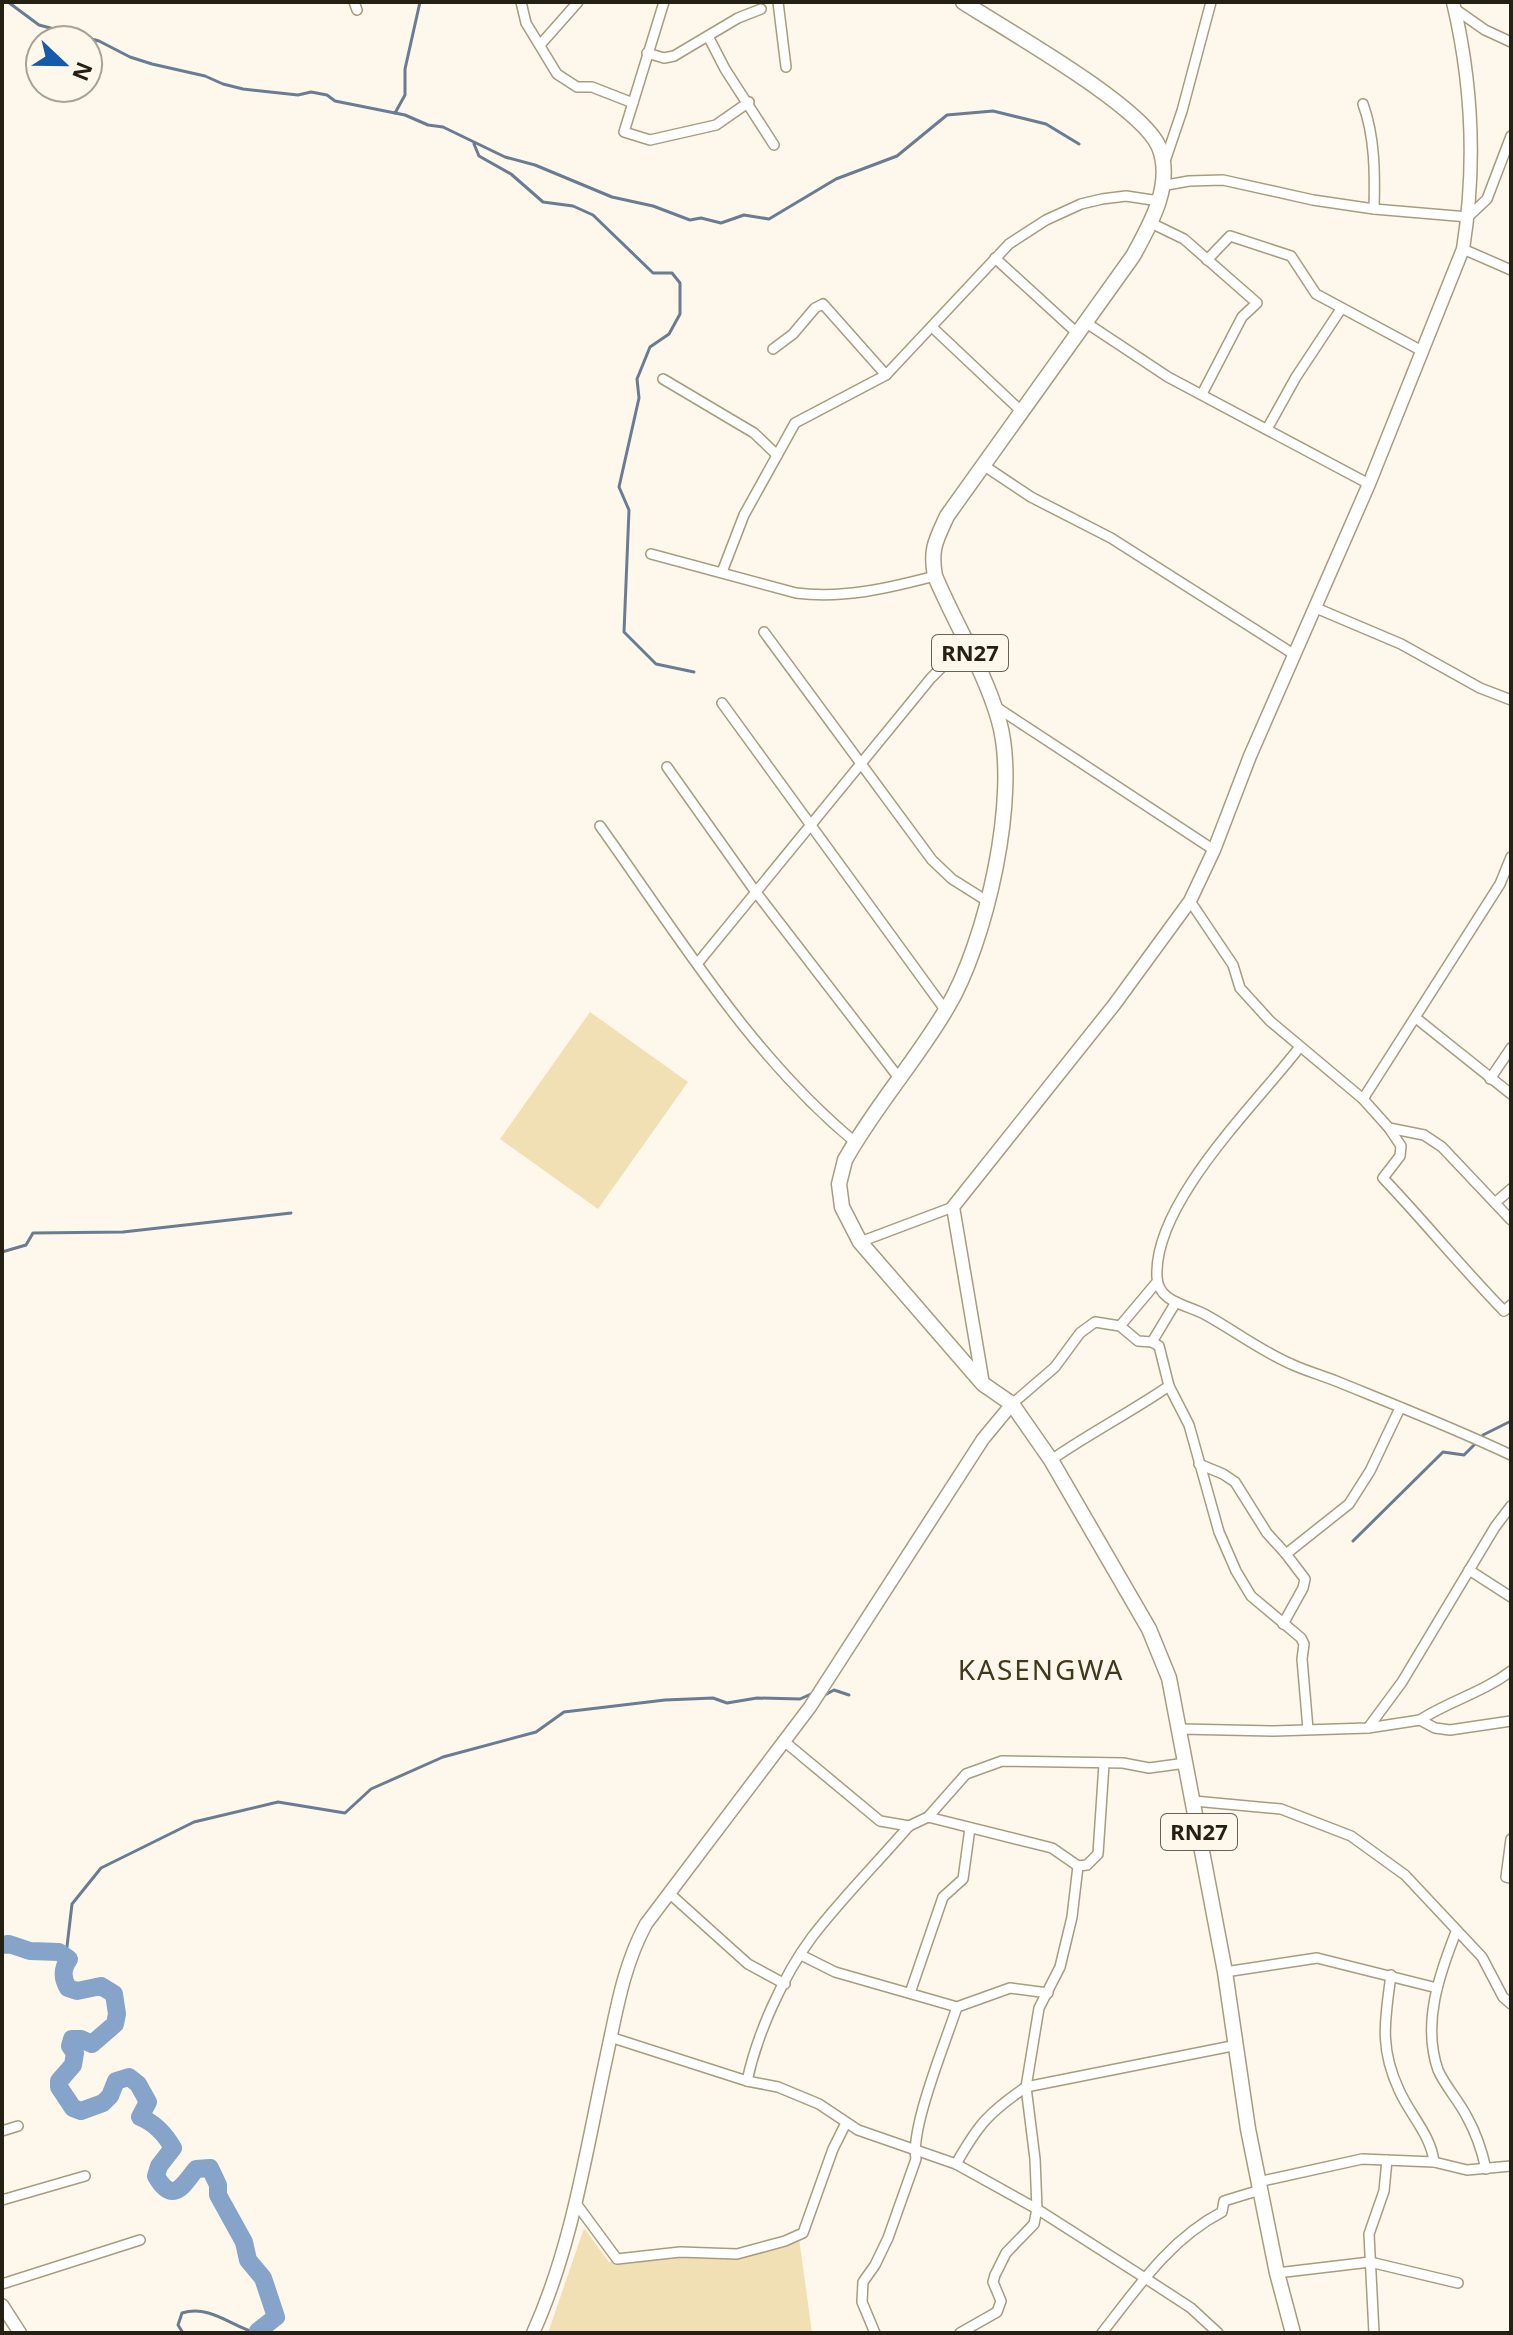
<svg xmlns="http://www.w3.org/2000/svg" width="1513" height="2335" font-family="'Noto Sans',sans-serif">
<rect width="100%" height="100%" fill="#fdf8eb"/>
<g fill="#f0e0b4">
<path d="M590 1012 688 1082 598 1209 500 1139Z"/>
<path d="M584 2228 609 2262 740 2254 799 2238 812 2333H548Z"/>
</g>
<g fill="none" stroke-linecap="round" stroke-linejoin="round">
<g stroke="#697c93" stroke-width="3">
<path d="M8 2 39 25 99 41 130 57 152 64 205 76 223 84 243 89 298 95 311 92 327 95 335 101 405 115 428 125 443 127 505 157 535 165 612 197 653 206 690 220 701 218 721 223 744 215 769 219 836 179 897 156 947 115 993 111 1046 124 1079 144"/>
<path d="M395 113 405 95V69L420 2"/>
<path d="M474 144 479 156 511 174 543 202 573 206 593 215 653 273H672L680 283V314L669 334 650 347 637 379 639 398 619 487 629 510 624 632 656 664 694 672"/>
<path d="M2 1252 26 1245 33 1233 123 1232 291 1213"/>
<path d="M1483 1435 1511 1421"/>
<path d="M1353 1541 1443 1452 1464 1455 1474 1445"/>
<path d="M823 1696 834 1690 849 1695"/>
<path d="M66 1955 72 1904 101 1868 194 1822 278 1802 345 1813 371 1789 443 1757 536 1732 564 1712 665 1700 713 1698 727 1703 757 1698 800 1699 811 1694"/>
<path d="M183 2333 178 2325 182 2313C212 2304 234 2329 258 2333"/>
</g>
<path stroke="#86a3ca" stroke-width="18" d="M2 1945 9 1944 30 1951 59 1952 69 1959C62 1969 62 1978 68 1988L77 1991 101 1986 114 1994 117 2014 115 2024 92 2044 81 2039H72L70 2046 75 2053 73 2065 59 2081V2087L73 2108 81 2111 103 2103 110 2096 116 2081 129 2077 138 2084 148 2102 140 2117C155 2123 165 2134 173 2148L159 2166 156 2176C173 2206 184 2184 196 2169L210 2168 218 2185V2195L244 2242 248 2260 263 2278 276 2317 258 2331"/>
<g stroke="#a79c7e" stroke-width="12">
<g id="street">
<path d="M354 2 357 10"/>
<path d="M521 2 526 23 557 74 577 87H592L633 103"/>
<path d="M664 2 624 132 650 140 716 125 749 102"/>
<path d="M778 2 786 67"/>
<path d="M1455 9 1485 30 1511 42"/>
<path d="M708 36 725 69 774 145"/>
<path d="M540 45 578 2"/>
<path d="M647 53 664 58 674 56 738 18 761 9"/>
<path d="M1363 104C1375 137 1375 174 1374 209"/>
<path d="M1164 164 1182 111 1211 2"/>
<path d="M1161 186 1189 181 1223 180 1313 200 1374 209 1468 217 1487 199 1511 136"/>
<path d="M1151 223 1184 239 1257 303 1242 317 1202 394"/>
<path d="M1463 249 1511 270"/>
<path d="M995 258 1077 333"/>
<path d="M1207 260 1230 236 1291 256 1316 294 1422 351"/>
<path d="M1085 322 1168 377 1369 484"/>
<path d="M932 327 1021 411"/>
<path d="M773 349 793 334 815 308 823 304 886 375"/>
<path d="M663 379 754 433 777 455"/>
<path d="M1267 429 1296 377 1341 309"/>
<path d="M983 465 1031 497 1111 538 1295 655"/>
<path d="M651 554 796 593C844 599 889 588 935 576"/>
<path d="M722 572 744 515 795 423 886 375 1009 244 1046 220 1081 204 1102 199 1126 196 1159 201"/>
<path d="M1316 608 1401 644 1480 688 1511 700"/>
<path d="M764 632 932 860 952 879 987 901"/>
<path d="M722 703 946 1011"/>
<path d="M993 705 1214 850"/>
<path d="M667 767 755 891 899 1078"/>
<path d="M600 826C678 935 750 1055 855 1142"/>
<path d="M1190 901 1233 965 1240 988 1270 1021 1363 1099 1389 1128 1424 1135 1442 1147 1511 1220"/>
<path d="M697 964 931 678 966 643"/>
<path d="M1416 1018 1511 1094"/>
<path d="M1299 1048C1256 1104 1153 1203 1157 1277 1158 1303 1189 1305 1206 1315 1235 1331 1261 1351 1291 1364 1306 1371 1321 1375 1336 1381 1395 1405 1454 1428 1511 1455"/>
<path d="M1490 1079 1511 1048"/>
<path d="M1363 1099 1500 884 1511 857"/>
<path d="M1389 1128 1401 1146 1400 1156 1383 1178C1424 1221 1462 1268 1504 1311L1511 1305"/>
<path d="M1496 1202 1511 1189"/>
<path d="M860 1242 953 1207"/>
<path d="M1120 1326 1157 1282"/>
<path d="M1152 1342 1176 1302"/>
<path d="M1012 1404 1055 1367 1080 1333 1095 1322 1120 1326 1138 1341 1152 1342 1159 1346 1169 1386 1189 1425 1219 1532 1236 1571 1251 1596 1301 1638 1304 1644 1302 1659 1308 1729"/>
<path d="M1051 1460C1090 1433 1131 1412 1169 1386"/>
<path d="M1199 1464 1223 1474 1235 1482 1267 1533 1286 1554"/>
<path d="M1469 1570 1511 1597"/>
<path d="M1283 1624 1303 1588 1305 1579 1286 1554 1349 1504 1370 1471 1400 1408"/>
<path d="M1420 1720C1449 1701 1482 1693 1511 1671"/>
<path d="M1368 1728 1402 1682 1495 1527 1511 1506"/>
<path d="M1181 1729 1274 1731 1368 1728 1420 1720 1435 1728 1450 1730 1511 1721"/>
<path d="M785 1742 880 1821 909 1826"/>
<path d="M1194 1801 1281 1809 1351 1836 1405 1875 1482 1957 1503 1997 1511 2004"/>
<path d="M928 1817 1052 1848 1078 1866"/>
<path d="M1511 1839 1506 1877 1511 1878"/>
<path d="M1078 1866 1087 1865 1098 1854 1104 1764"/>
<path d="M669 1893 748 1964 785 1984"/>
<path d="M1456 1932C1439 1975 1422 2024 1438 2070 1445 2086 1459 2101 1467 2117 1476 2133 1482 2151 1486 2169"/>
<path d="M801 1955 835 1972 957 2007 1010 1988 1048 1993"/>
<path d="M1225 1972 1317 1958 1437 1988"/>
<path d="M1391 1975C1385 2020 1379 2047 1399 2090 1410 2115 1431 2135 1434 2162"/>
<path d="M910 1993 943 1897 963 1879 970 1828"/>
<path d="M610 2037 747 2081 778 2087 819 2104 858 2130 956 2164 1037 2209 1145 2278 1191 2308 1218 2333"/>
<path d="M747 2081C757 2034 783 1976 812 1937 842 1898 877 1863 909 1826L928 1817 966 1774 1002 1761 1123 1763 1149 1768 1186 1763"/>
<path d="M2 2131 18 2126"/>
<path d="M956 2164C978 2125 988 2113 1026 2087L1237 2045"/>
<path d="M1258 2182 1362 2159 1434 2162 1467 2170 1511 2166"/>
<path d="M2 2200 85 2176"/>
<path d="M575 2202 617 2259 680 2252 737 2254 785 2241 803 2233 833 2149 846 2123"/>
<path d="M1277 2273 1370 2262 1458 2283"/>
<path d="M2 2284 140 2240"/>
<path d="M875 2333 862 2302 863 2282 875 2265 888 2238 916 2159C910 2128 946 2041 957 2007"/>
<path d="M960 2333 997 2312 1001 2301 993 2282 995 2275 1006 2253 1034 2224 1037 2209 1035 2159 1026 2087 1039 2008 1060 1967 1072 1917 1078 1866"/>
<path d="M1102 2333C1138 2287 1170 2239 1222 2212L1224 2201 1260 2190"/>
<path d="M1374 2333 1369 2234 1384 2191 1387 2160"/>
</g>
</g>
<g stroke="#a79c7e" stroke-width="15">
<g id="secondary">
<path d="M983 1384 953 1207 1114 1005 1190 901 1214 850 1250 756 1369 484 1463 249C1476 167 1472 82 1453 2"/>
<path d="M2 2305 20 2333"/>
<path d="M533 2333C572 2247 586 2151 606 2059 616 2013 623 1966 646 1924L810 1707 983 1439 1012 1404"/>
</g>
</g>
<g stroke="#a79c7e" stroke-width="17">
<path id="primary" d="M963 2C1005 29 1142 106 1159 147 1174 184 1150 225 1133 256L947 516C936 540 930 549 935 576 955 624 985 671 999 721 1020 795 986 943 947 1008 916 1061 875 1106 845 1160L839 1184 842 1207 860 1242 983 1384 1012 1404 1051 1460 1149 1629 1169 1678 1225 1972 1248 2129 1277 2273 1293 2333"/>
</g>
<use href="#street" stroke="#fff" stroke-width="9"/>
<use href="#secondary" stroke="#fff" stroke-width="12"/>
<use href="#primary" stroke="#fff" stroke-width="14"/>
</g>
<g text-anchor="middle" stroke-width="7" stroke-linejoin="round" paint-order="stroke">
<g fill="#fdf8eb" stroke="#666154" stroke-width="2">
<rect x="932" y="635" width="76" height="36" rx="6"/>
<rect x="1161" y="1814" width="76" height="36" rx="6"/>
</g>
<g font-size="22" font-weight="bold" fill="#252014">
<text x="970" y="661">RN27</text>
<text x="1199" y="1840">RN27</text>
</g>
<g font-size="28" letter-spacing="2" fill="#42381d" stroke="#fdf8eb">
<text x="1041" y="1680">KASENGWA</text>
</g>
</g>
<rect width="1513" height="2335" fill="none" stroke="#252014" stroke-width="8"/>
<g transform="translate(64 64) rotate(112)"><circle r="38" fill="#fdf8eb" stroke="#a7a295" stroke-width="2"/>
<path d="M0-6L14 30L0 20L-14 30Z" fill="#165aaa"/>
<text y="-12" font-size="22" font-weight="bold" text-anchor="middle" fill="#252014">N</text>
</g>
</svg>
